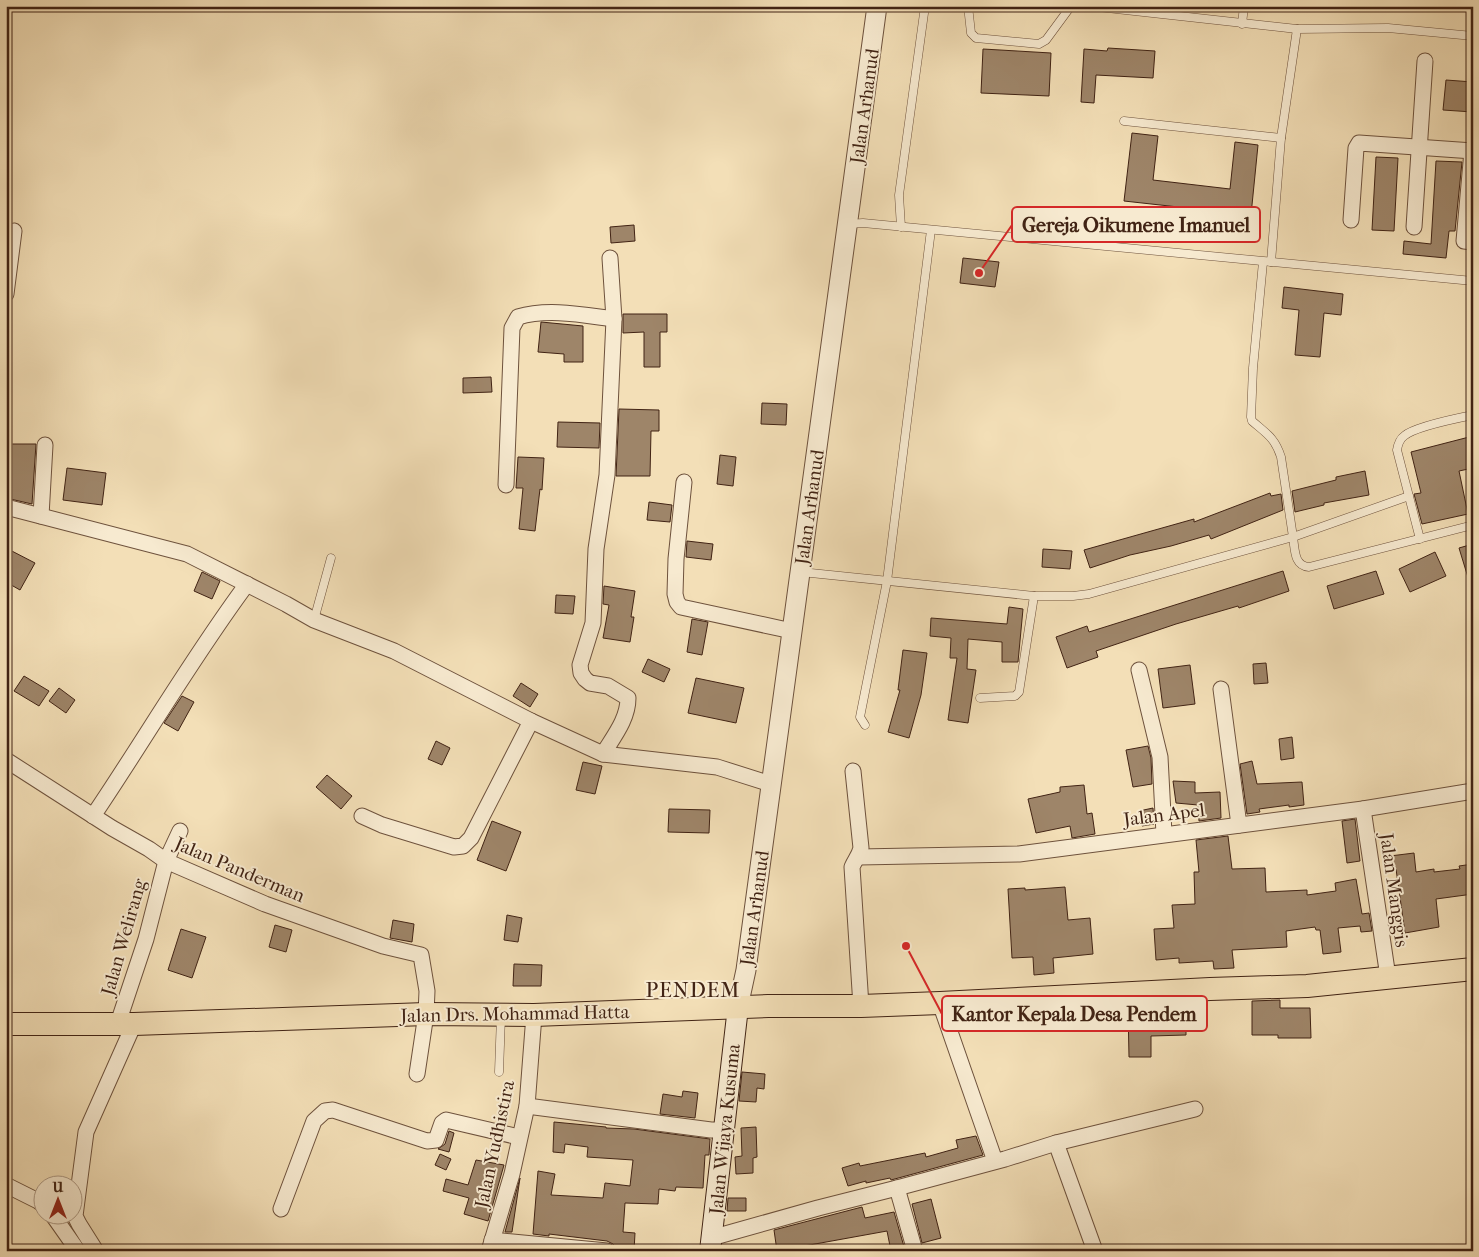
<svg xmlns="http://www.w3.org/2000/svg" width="1479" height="1257" font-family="'IM FELL French Canon',serif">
<rect width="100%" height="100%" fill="#f3dfb7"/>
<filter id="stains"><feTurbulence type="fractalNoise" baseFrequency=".004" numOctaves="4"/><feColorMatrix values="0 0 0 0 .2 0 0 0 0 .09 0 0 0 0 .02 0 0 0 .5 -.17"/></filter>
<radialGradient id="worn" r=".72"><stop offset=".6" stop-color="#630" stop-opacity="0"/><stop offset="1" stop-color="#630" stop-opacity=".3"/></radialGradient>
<g fill="#9e8569" stroke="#412314">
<path d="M1108 48 1155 51 1153 78 1096 75 1094 103 1081 102 1084 49 1107 51Z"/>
<path d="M983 49 1051 53 1049 96 981 93Z"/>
<path d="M1446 80 1473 82V112L1443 110Z"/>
<path d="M1132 133 1158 136 1153 180 1230 189 1235 142 1258 145 1251 215 1124 201Z"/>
<path d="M1376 157 1398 158 1394 231 1372 230Z"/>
<path d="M1436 161 1462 162 1455 231H1449L1446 258 1403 254 1404 241 1431 244Z"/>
<path d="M634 225 635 241 611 243 610 227Z"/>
<path d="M963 258 999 262 995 287 960 283Z"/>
<path d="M1284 287 1343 294 1341 315 1324 313 1320 357 1295 355 1299 310 1282 308Z"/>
<path d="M623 314H667V332H660V367H644V332L623 333Z"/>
<path d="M541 322 583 326V362H564V354L538 352Z"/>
<path d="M491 377 492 392 463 393V378Z"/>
<path d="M762 403 787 404 786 425 761 424Z"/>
<path d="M619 409 659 410V431H651L650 476H616Z"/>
<path d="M558 422 600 423 599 448 557 447Z"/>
<path d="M1473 436V468L1459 471 1468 514 1422 524 1414 494 1421 493 1411 452Z"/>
<path d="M8 444H36L32 504 6 498 7 478 9 479Z"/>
<path d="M720 455 736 457 733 486 717 484Z"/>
<path d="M518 457 544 458 542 490 540 489 535 531 519 529 523 488H516Z"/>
<path d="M67 468 106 473 102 505 63 500Z"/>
<path d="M1365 471 1369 495 1324 503V505L1295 512 1292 491 1336 480V477Z"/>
<path d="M1270 493 1271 496 1281 494 1283 510 1211 539 1209 535 1171 546 1130 555 1090 568 1084 550 1194 519V522Z"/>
<path d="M649 502 672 505 670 522 647 520Z"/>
<path d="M687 541 713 544 711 560 686 557Z"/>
<path d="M1473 544V583L1470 584 1459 548Z"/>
<path d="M6 548 35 563 20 590 6 582Z"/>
<path d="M1043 549 1072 551 1070 569 1042 567Z"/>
<path d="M1435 552 1446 576 1410 592 1399 569Z"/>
<path d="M1283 571 1289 591 1239 608 1238 606 1176 624 1096 651 1098 657 1067 668 1056 637 1087 626 1089 632Z"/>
<path d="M1376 571 1384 594 1334 609 1327 586Z"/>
<path d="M202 572 220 581 212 599 194 591Z"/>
<path d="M604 586 635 591 631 617H634L630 642 603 638 609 605 603 604Z"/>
<path d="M556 595 575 596 573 614 555 613Z"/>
<path d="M1009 607 1023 609 1018 662H1002V642L968 639 967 669 976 670 968 723 948 720 957 658H950L951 638 930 636 931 618 1007 624Z"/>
<path d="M692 619 708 622 702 655 687 652Z"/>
<path d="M903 650 927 653 921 695 909 738 888 732 900 690H898Z"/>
<path d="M648 659 670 669 664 682 642 672Z"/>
<path d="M1266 663 1268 683 1254 684 1253 664Z"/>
<path d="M1190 665 1195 704 1163 708 1158 669Z"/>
<path d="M24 676 49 691 39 706 14 691Z"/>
<path d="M696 678 744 688 736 723 688 713Z"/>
<path d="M521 683 538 694 530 707 513 696Z"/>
<path d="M59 688 75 700 66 713 49 701Z"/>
<path d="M182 696 194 702 178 731 164 723Z"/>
<path d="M1292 737 1294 758 1281 760 1279 739Z"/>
<path d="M436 741 450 748 442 765 428 759Z"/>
<path d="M1148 746 1151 758 1152 784 1133 787 1126 750Z"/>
<path d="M1252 761 1257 784 1302 782 1304 805 1289 807V805L1259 809 1260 812 1247 814 1240 764Z"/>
<path d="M583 762 602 766 595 794 576 790Z"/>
<path d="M327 775 352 796 341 809 316 787Z"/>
<path d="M1173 781 1195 782V793L1220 792 1221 818 1199 821 1198 805 1176 803Z"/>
<path d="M1084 785 1087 814 1092 813 1095 834 1072 838 1070 826 1036 833 1028 799 1060 792V787Z"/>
<path d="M1153 808 1154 824 1142 826 1139 811Z"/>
<path d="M669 809 710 810 709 833 668 832Z"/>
<path d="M1355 819 1360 861 1347 863 1342 821Z"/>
<path d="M492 821 521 832 506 871 477 860Z"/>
<path d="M1228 836 1232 869 1265 868 1266 892 1307 890V895L1336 891 1335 883 1356 879 1362 914 1369 913 1372 931 1361 932 1360 926 1338 928 1341 952 1323 954 1320 930H1316L1315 927 1286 931 1287 947 1232 950 1234 968 1214 969 1213 961 1179 963V958L1156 960 1154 929 1174 928 1172 905 1195 904 1194 872H1199L1196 840Z"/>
<path d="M1414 853 1416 872 1434 869V872L1460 869 1459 866 1473 864V894L1436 899 1439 927 1405 933 1396 869H1392L1390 856Z"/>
<path d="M1065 887 1068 920 1090 918 1093 954 1053 958 1054 973 1034 975 1033 957 1012 958 1008 889 1025 888V890Z"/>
<path d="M507 915 522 918 518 942 504 940Z"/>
<path d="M393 920 414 924 412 942 390 938Z"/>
<path d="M275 925 292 930 286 952 269 947Z"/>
<path d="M181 929 206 937 192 978 168 970Z"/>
<path d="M514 964 542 965 541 986H513Z"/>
<path d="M1280 1000V1008H1310L1311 1038H1278V1035H1252V1001Z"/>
<path d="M1169 1007H1186V1035L1151 1036V1057H1129L1128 1008Z"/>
<path d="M742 1072 765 1074 764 1089 757 1088 756 1102 739 1101Z"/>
<path d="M683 1091 698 1093 695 1118 660 1114 663 1094 682 1097Z"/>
<path d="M554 1122 606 1127V1128L634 1129 710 1139 709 1155H705L703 1188 676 1187 675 1191 659 1189 658 1204 625 1203 623 1232 635 1233 634 1251 616 1248 613 1244 607 1241 549 1234V1236L533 1234 538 1171 555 1174 551 1195 603 1198 605 1183 630 1186 633 1160 587 1157 588 1147 565 1144 564 1153 553 1152Z"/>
<path d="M756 1127 757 1157 753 1158V1173L736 1174 735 1157 742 1156 741 1128Z"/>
<path d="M449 1131 454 1133 449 1152 438 1149 445 1144Z"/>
<path d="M976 1136 983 1155 891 1180 890 1178 866 1183V1181L848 1186 842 1168 859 1163 860 1166 925 1153 926 1157 958 1148 956 1140Z"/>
<path d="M440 1154 451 1159 446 1170 435 1165Z"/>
<path d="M476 1160 504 1165 488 1221 464 1214 469 1198 443 1191 446 1179 468 1185Z"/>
<path d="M520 1178 512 1232H505Z"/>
<path d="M728 1198H746V1211H727Z"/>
<path d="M931 1199 941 1238 922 1243 912 1204Z"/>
<path d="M862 1207 865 1218 894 1212 905 1250 891 1251 887 1231 793 1248V1251H777L774 1230Z"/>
</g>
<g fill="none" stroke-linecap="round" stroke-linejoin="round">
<g stroke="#6e523d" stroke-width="9">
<g id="service">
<path d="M968 6 971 33 976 38 1039 44 1046 40 1071 6"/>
<path d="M1089 6 1297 29 1388 28 1473 36"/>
<path d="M1242 24 1244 6"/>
<path d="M1124 121 1281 138"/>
<path d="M848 224 863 223 1473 281"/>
<path d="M901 227 899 195 925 6"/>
<path d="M1263 262 1253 368 1251 417 1252 421C1267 434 1275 438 1281 457L1293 537 1409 496"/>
<path d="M1271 262 1281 138 1297 29"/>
<path d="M1420 539 1397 450C1398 444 1400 439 1404 436 1414 427 1458 418 1473 415"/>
<path d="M801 572 1034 596H1073L1089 594 1293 537C1295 550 1294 566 1309 567L1473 525"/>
<path d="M314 620 331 558"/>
<path d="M980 698 1015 696 1019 692 1034 596"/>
<path d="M865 725 860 717 887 581 931 230"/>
<path d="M499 1072 501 1016"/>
</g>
</g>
<g stroke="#6e523d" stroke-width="17">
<g id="minor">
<path d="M1472 151 1464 241 1473 242"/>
<path d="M1351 220 1356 148 1359 143 1473 151"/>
<path d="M1414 227 1425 61"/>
<path d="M6 294 14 231"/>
<path d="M684 482 676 559 675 594 677 602 681 607 792 631"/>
<path d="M506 485 512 328 518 317C548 308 583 315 614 319"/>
<path d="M6 507 187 554 286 604 314 620 394 651 531 721 603 754 717 767 771 784"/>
<path d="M41 516 45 445"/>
<path d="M1139 670 1160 757 1164 834"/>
<path d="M1221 689 1239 825"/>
<path d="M603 754C614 736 628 719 628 698L608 686 590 683 585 679 581 673 580 665 593 623 596 549 607 475 614 319 610 258"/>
<path d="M6 760 112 828 149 849 166 861 265 904 383 946 421 955 427 991 426 1014 417 1074"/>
<path d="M853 771 861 848C859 856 855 860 852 867L861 1006"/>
<path d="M1363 809 1388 977"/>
<path d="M93 816C145 739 192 658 247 584"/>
<path d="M362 816 382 825 454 847 463 846 471 838 531 721"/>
<path d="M859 857 1019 854 1363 809 1473 791"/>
<path d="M940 1003 995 1161"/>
<path d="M118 1023 146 939 166 861 180 831"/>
<path d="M527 1106 711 1130H725"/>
<path d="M1056 1143 1095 1251"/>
<path d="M6 1185 38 1201 42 1204"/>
<path d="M897 1188 915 1251"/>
<path d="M281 1209 314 1121 325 1111 333 1110 427 1141 436 1140 442 1123 446 1120 519 1137"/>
<path d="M52 1214 78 1251"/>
<path d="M711 1238 818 1208 897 1188 1005 1159 1056 1143 1195 1109"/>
<path d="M492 1240 607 1251"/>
<path d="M6 1250 7 1251"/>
<path d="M96 1251 79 1224 75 1216 86 1132 134 1024"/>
<path d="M489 1251 512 1174 527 1106 534 1015"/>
</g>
</g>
<g stroke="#6e523d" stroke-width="21">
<path id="tertiary" d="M738 1007 746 970 877 6"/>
</g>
<g stroke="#412314" stroke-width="22">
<path id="secondary" d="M710 1251 738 1007"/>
</g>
<g stroke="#412314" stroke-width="24">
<path id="primary" d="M6 1024H134L426 1014 534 1015 768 1006H861L940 1003 1210 989 1307 986 1473 969"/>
</g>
<use href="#service" stroke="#f7ead0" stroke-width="8"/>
<use href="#minor" stroke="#f7ead0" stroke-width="15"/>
<use href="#tertiary" stroke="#f7ead0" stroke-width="19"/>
<use href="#secondary" stroke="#f7ead0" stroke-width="20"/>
<use href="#primary" stroke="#f3dfb7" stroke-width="22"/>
</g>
<g text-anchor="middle" stroke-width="4" stroke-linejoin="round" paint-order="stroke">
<g font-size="19" fill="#412314" stroke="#f7ead0">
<text transform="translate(864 106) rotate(-82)" y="7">Jalan Arhanud</text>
<text transform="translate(809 507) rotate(-82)" y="7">Jalan Arhanud</text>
<text transform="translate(1164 814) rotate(-7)" y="7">Jalan Apel</text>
<text transform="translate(240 869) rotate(23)" y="7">Jalan Panderman</text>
<text transform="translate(1395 890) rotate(82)" y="7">Jalan Manggis</text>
<text transform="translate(754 908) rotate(-82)" y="7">Jalan Arhanud</text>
<text transform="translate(123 937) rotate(-74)" y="7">Jalan Welirang</text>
<text transform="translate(515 1013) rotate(-1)" y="7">Jalan Drs. Mohammad Hatta</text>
<text transform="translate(724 1129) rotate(-84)" y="7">Jalan Wijaya Kusuma</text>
<text transform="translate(494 1144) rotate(-78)" y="7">Jalan Yudhistira</text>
</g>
<g font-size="21" letter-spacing="1" fill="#412314" stroke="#f7ead0">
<text x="693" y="997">PENDEM</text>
</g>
</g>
<path fill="none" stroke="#d62828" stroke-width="2" d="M979 273L1012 225M906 946L942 1014"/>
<g fill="#d62828" stroke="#f7ead0" stroke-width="2">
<circle cx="979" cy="273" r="5"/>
<circle cx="906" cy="946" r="5"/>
</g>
<g fill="#f7ead0" stroke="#d62828" stroke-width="2">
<rect x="1012" y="207" width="248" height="35" rx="5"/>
<rect x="942" y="996" width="265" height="35" rx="5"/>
</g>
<g font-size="20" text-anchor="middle" font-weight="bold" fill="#412314">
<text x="1136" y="232">Gereja Oikumene Imanuel</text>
<text x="1074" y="1021">Kantor Kepala Desa Pendem</text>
</g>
<rect width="1479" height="1257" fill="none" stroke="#f3dfb7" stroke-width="25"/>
<rect x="8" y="8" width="1464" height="1242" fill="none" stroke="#412314" stroke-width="2.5"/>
<rect x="12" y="12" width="1454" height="1232" fill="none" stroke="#412314"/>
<g transform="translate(58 1200)"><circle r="24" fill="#f7ead0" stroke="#ae9a85"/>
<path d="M0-4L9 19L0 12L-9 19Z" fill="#8f2418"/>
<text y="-8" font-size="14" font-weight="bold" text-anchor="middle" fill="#412314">U</text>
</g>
<rect width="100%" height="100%" filter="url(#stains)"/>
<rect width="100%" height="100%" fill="url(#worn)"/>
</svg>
